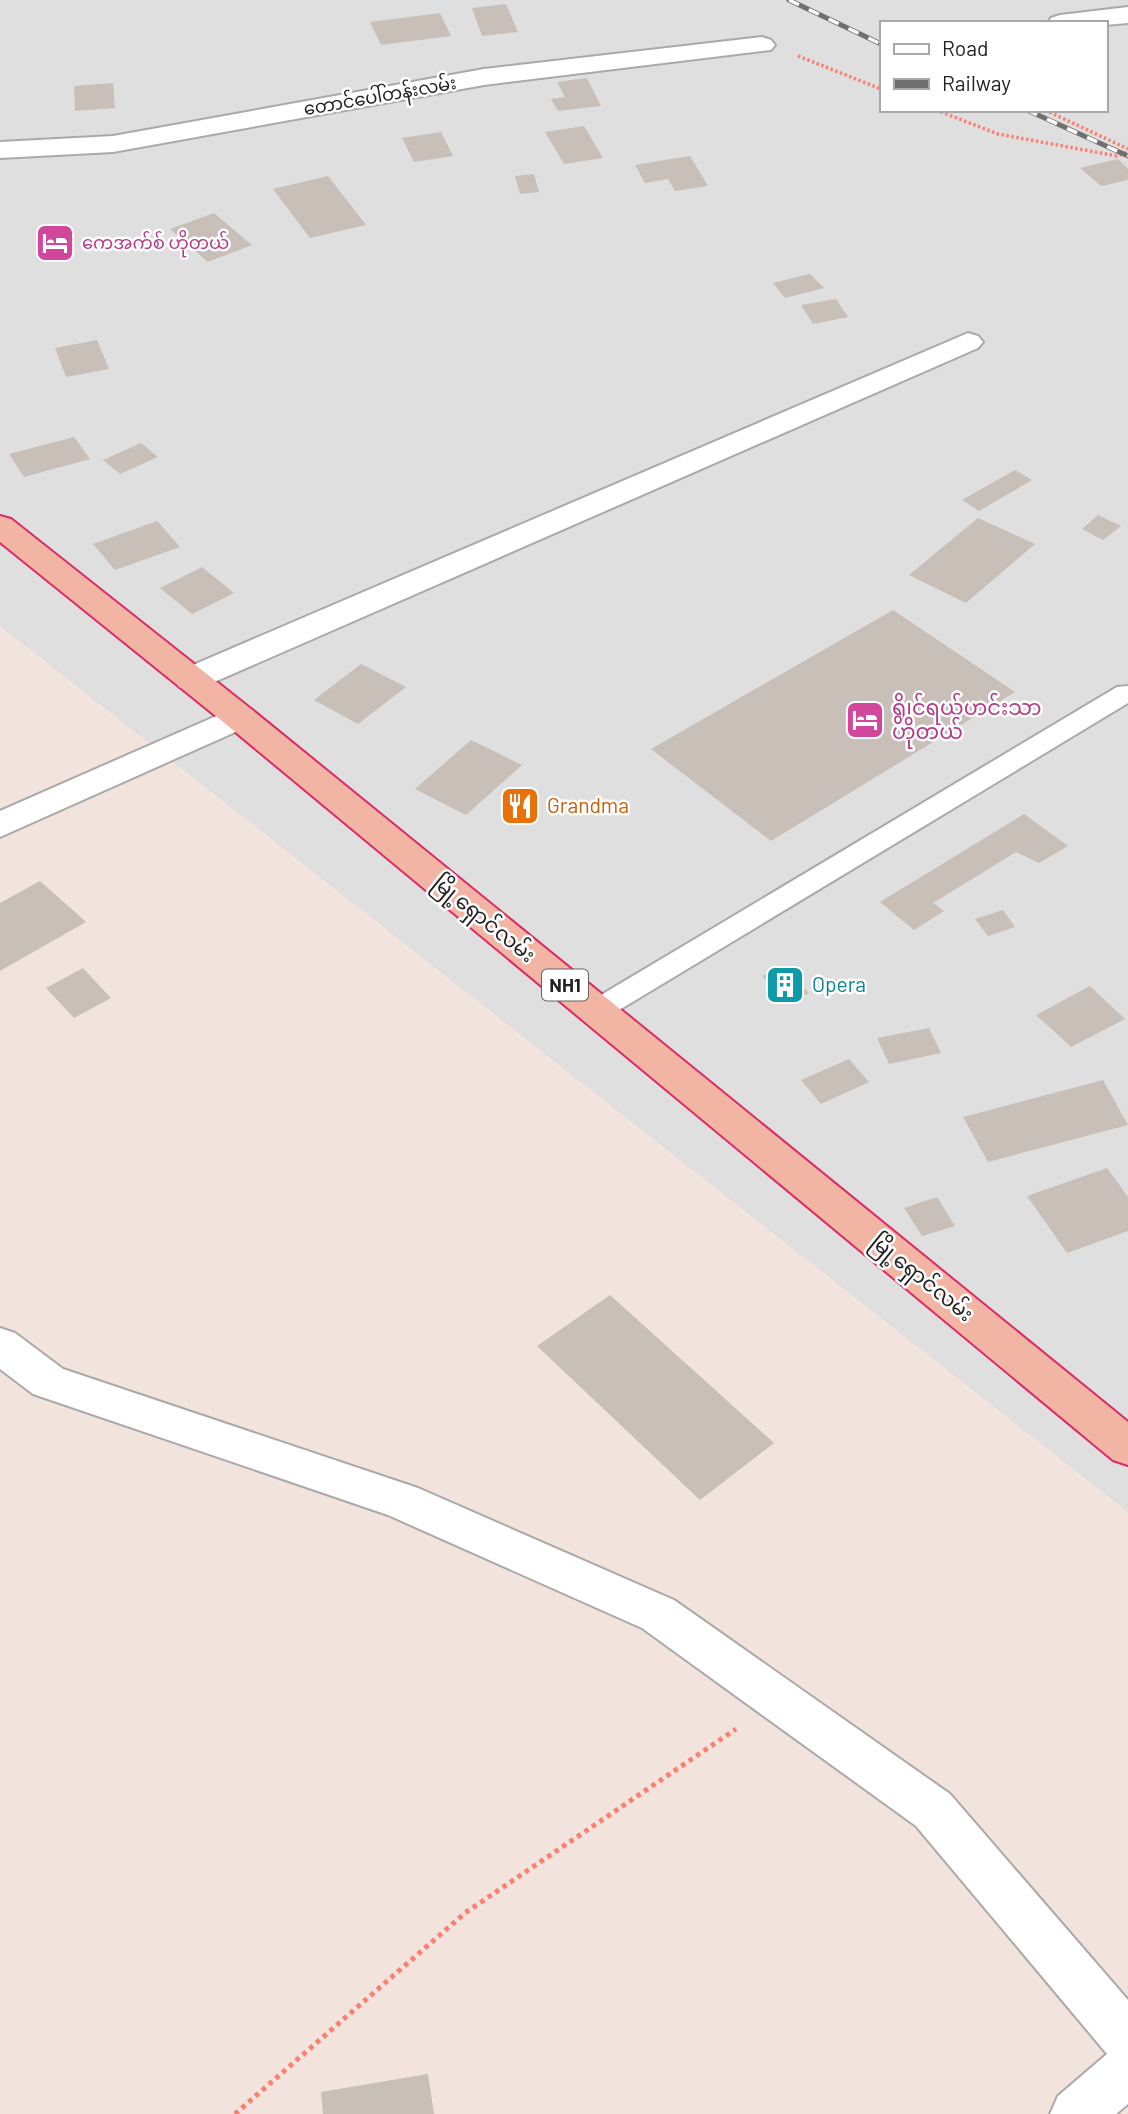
<svg xmlns="http://www.w3.org/2000/svg" width="1128" height="2114" font-family="Barlow,'Noto Sans Myanmar',sans-serif">
<rect width="100%" height="100%" fill="#f2efe9"/>
<path fill="#e0dfdf" fill-rule="evenodd" d="M0 0H1128V2114H0ZM881 23H1105V110H881Z"/>
<path fill="#f3e3dd" d="M0 626 1128 1512V2114H0Z"/>
<g fill="#c7bfb8">
<path d="M506 4 518 32 482 36 472 8Z"/>
<path d="M440 13 451 36 381 45 370 22Z"/>
<path d="M587 78 601 106 558 111 551 99 565 97 557 82Z"/>
<path d="M113 83 115 108 75 111 74 86Z"/>
<path d="M584 126 603 158 564 164 545 132Z"/>
<path d="M441 132 453 156 414 162 402 138Z"/>
<path d="M690 156 708 186 675 191 668 179 645 183 635 165Z"/>
<path d="M1118 159 1128 169V180L1101 186 1080 168Z"/>
<path d="M534 174 539 192 520 194 515 176Z"/>
<path d="M328 176 366 225 310 238 273 189Z"/>
<path d="M214 213 252 245 208 262 170 229Z"/>
<path d="M810 274 824 288 785 298 773 283Z"/>
<path d="M836 299 848 317 813 324 801 305Z"/>
<path d="M97 340 109 369 66 377 55 348Z"/>
<path d="M74 437 90 459 24 477 9 454Z"/>
<path d="M141 443 158 457 120 474 103 460Z"/>
<path d="M1015 470 1032 480 979 511 962 500Z"/>
<path d="M1098 515 1121 526 1103 540 1082 529Z"/>
<path d="M978 518 1035 544 966 603 909 575Z"/>
<path d="M157 521 180 547 115 570 93 544Z"/>
<path d="M202 567 234 593 192 614 160 588Z"/>
<path d="M893 610 1015 692 771 841 651 749Z"/>
<path d="M361 664 406 687 358 724 314 700Z"/>
<path d="M471 740 522 765 466 815 415 789Z"/>
<path d="M1024 814 1068 846 1039 863 1016 852 933 903 944 911 914 930 880 902Z"/>
<path d="M40 881 86 922 0 971V903Z"/>
<path d="M1003 910 1015 927 988 936 975 919Z"/>
<path d="M784 966 809 993 787 1003 762 976Z"/>
<path d="M83 968 111 998 74 1018 46 988Z"/>
<path d="M1090 986 1125 1019 1071 1047 1036 1015Z"/>
<path d="M929 1028 941 1053 889 1064 877 1038Z"/>
<path d="M849 1059 869 1082 821 1104 801 1080Z"/>
<path d="M1103 1080 1128 1125 988 1162 963 1117Z"/>
<path d="M1107 1168 1128 1197V1231L1067 1253 1027 1196Z"/>
<path d="M937 1197 955 1226 922 1236 904 1208Z"/>
<path d="M610 1295 774 1443 700 1500 537 1346Z"/>
<path d="M428 2074 434 2114H323L321 2092Z"/>
</g>
<g fill="none" stroke-linecap="round" stroke-linejoin="round">
<g stroke="#a9a9a9" stroke-width="4">
<path id="service" d="M1128 686V703L606 1018 596 1021 586 1018 582 1011 586 1004 1117 687Z"/>
</g>
<g stroke="#a9a9a9" stroke-width="4">
<g id="minor">
<path d="M1128 7V23L1105 25V23H1048L1051 18 1060 15Z"/>
<path d="M762 37 771 40 775 45 771 50 484 85 113 152 0 158V142L113 136 484 69Z"/>
<path d="M968 333 978 336 983 342 978 348 203 687 191 690 179 687 174 679 179 671Z"/>
<path d="M239 706 251 709 256 717 251 725 0 837V811Z"/>
<path d="M0 1328 15 1333 63 1369 418 1488 674 1600 950 1794 1128 2000V2104L1116 2114H1050L1058 2096 1107 2054 916 1826 642 1628 388 1515 33 1394 0 1369Z"/>
</g>
</g>
<g stroke="#dc2a67" stroke-width="4">
<path id="trunk" d="M0 516 11 519 251 709 1128 1422V1465L1113 1460 227 725 0 542Z"/>
</g>
<g stroke="#fa8072" stroke-width="3.5" stroke-dasharray="2.5 2.5" stroke-linecap="butt">
<path d="M798 56 881 89"/>
<path d="M936 110 998 134 1117 156 1128 152"/>
<path d="M1045 110 1128 149"/>
</g>
<path stroke="#fa8072" stroke-width="5" stroke-dasharray="4.5 4.5" stroke-linecap="butt" d="M235 2114 465 1913 736 1729"/>
<use href="#service" fill="#fff" fill-rule="evenodd"/>
<use href="#minor" fill="#fff" fill-rule="evenodd"/>
<use href="#trunk" fill="#f2b4a3" fill-rule="evenodd"/>
<g stroke="#707070" stroke-width="5">
<g id="rail">
<path d="M789 0 881 44"/>
<path d="M1027 110 1128 156"/>
</g>
</g>
<use href="#rail" stroke="#fff" stroke-width="3.5" stroke-dasharray="11" stroke-linecap="butt"/>
</g>
<defs>
<g id="hotel-square" transform="scale(2.0125)"><rect x="-9" y="-9" width="18" height="18" rx="4" fill="#d1479c" stroke="#fff"/><path d="M-6-4.5h1.5V1H6V5H4.5V3h-9V5H-6ZM-4 0a1.8 1.8 0 1 1 3.6 0ZM.5 0V-2.5h3Q6-2.5 6 0Z" fill="#fff"/></g>
<g id="restaurant-square" transform="scale(2.0125)"><rect x="-9" y="-9" width="18" height="18" rx="4" fill="#e8710a" stroke="#fff"/><path d="M-5-6h1v4h1v-4h1v4h1v-4h1v5L-1.5 .5V6h-2V.5L-5-1ZM5-6V6H3V1.5H1.5Q1.5-4 5-6Z" fill="#fff"/></g>
<g id="building-square" transform="scale(2.0125)"><rect x="-9" y="-9" width="18" height="18" rx="4" fill="#0f9aa8" stroke="#fff"/><path d="M-4-6H4V6H1V3H-1V6H-4ZM-2.5-4.3h1.7v1.8h-1.7ZM.8-4.3h1.7v1.8H.8ZM-2.5-1h1.7V.8h-1.7ZM.8-1h1.7V.8H.8Z" fill="#fff"/></g>
</defs>
<g fill-rule="evenodd">
<use href="#hotel-square" x="55" y="243"/>
<use href="#hotel-square" x="865" y="720"/>
<use href="#restaurant-square" x="520" y="806"/>
<use href="#building-square" x="785" y="985"/>
</g>
<g text-anchor="middle" stroke-width="5" stroke-linejoin="round" paint-order="stroke">
<g font-size="18" fill="#222" stroke="#fff">
<text transform="translate(380 96) rotate(-10)" y="6">တောင်ပေါ်တန်းလမ်း</text>
</g>
<g font-size="18" fill="#b23c85" stroke="#fff" text-anchor="start">
<text x="82" y="249">ကေအက်စ် ဟိုတယ်</text>
</g>
<rect fill="#fff" stroke="#646464" stroke-width="2" x="542" y="969.5" width="46" height="31" rx="5"/>
<g font-size="19" font-weight="bold" fill="#222">
<text x="565" y="992">NH1</text>
</g>
<g font-size="21" fill="#b23c85" stroke="#fff" text-anchor="start">
<text x="892" y="715">ရွိုင်ရယ်ဟင်းသာ<tspan x="892" dy="24">ဟိုတယ်</tspan></text>
</g>
<g font-size="21" fill="#c56008" stroke="#fff" text-anchor="start">
<text x="547" y="813">Grandma</text>
</g>
<g font-size="21" fill="#222" stroke="#fff">
<text transform="translate(484 919) rotate(39)" y="7">မြို့ရှောင်လမ်း</text>
<text transform="translate(922 1278) rotate(39)" y="7">မြို့ရှောင်လမ်း</text>
</g>
<g font-size="21" fill="#0d838f" stroke="#fff" text-anchor="start">
<text x="812" y="992">Opera</text>
</g>
</g>
<rect x="880" y="21" width="228" height="91" fill="#ffffff" stroke="#a7a7a7" stroke-width="2"/>
<rect x="894" y="44" width="35" height="10" fill="#ffffff" stroke="#a7a7a7" stroke-width="2"/>
<text x="942" y="56" font-size="21" fill="#222222">Road</text>
<rect x="894" y="79" width="35" height="10" fill="#707070" stroke="#a7a7a7" stroke-width="2"/>
<text x="942" y="91" font-size="21" fill="#222222">Railway</text>
</svg>
